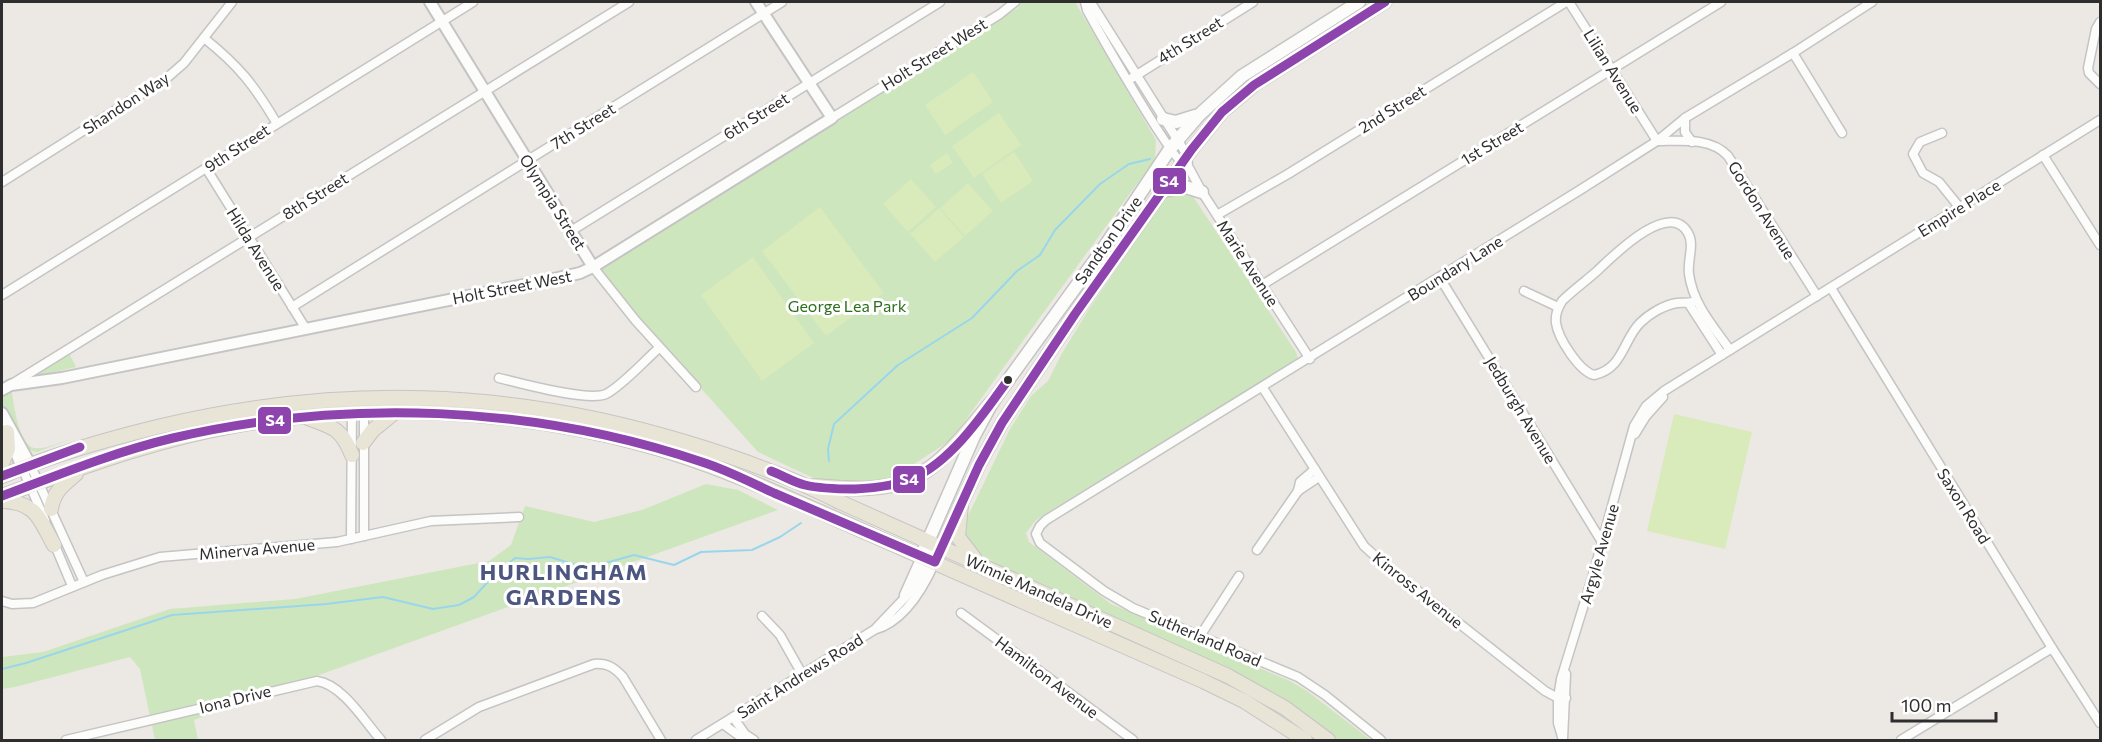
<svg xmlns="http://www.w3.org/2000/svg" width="2102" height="742" font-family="Commissioner,sans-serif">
<rect width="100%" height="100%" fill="#ece8e4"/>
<g fill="#cee6be">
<path d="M1020 2H1075L1156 140 1155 159 951 440 885 483 822 482 758 452 595 270 1018 8Z"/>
<path d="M1178 190 1192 195 1198 204 1296 352 1298 358 1292 364 1045 514 1035 521 1026 533 1029 542 1111 604 1290 681 1307 691 1371 740H1337L1323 729 1085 605 1010 571 973 550 966 541 964 531 968 516 1010 429 1031 396 1048 381 1061 355 1089 309 1161 204 1170 194Z"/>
<path d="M69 353 76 367 24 379Z"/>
<path d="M5 393H12C14 406 19 445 34 448 45 450 60 442 71 439L37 452 29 450 2 409V394Z"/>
<path d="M706 484 738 490 778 510 194 720 198 740H155L140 669 130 657 15 687 2 689V657L43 652 170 609 295 599 489 561 511 545 525 506 594 522 642 510Z"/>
</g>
<g fill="#d9eabb">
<path d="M973 72 993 102 945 135 925 105Z"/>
<path d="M999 113 1021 145 974 178 952 146Z"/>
<path d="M1014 152 1033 181 1001 203 982 174Z"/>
<path d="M947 153 953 163 936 174 930 165Z"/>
<path d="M911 179 936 207 908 232 883 204Z"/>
<path d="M968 183 993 211 965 236 940 208Z"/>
<path d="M820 207 884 293 826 336 762 251Z"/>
<path d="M939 208 964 237 935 262 910 234Z"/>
<path d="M753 257 814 343 762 381 701 295Z"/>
<path d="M1674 414 1752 432 1725 549 1647 531Z"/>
</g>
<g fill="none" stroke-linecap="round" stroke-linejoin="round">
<g stroke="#99d6ec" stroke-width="2">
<path d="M829 461 828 449 834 424 898 365 972 318 1017 271 1040 255 1055 230 1100 184 1129 164 1150 159"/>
<path d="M2 669 26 663 172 615 326 604 383 597 433 609 459 605 474 597 494 575 515 558 528 559 550 557 576 565 591 567 634 555 674 565 701 552 752 550 780 537 801 523"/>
</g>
<g stroke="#c5c4c5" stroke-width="11">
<g id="minor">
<path d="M1085 2 1087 10C1099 32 1172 161 1185 165"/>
<path d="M1087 2 1093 6 1187 155 1188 166 1202 192 1310 359"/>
<path d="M1569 2 1657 141C1680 141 1711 137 1728 156L1817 296"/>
<path d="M2100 22 2096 29 2088 68 2089 73 2100 84"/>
<path d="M204 38C239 66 254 85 276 122"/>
<path d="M1793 53 1842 133"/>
<path d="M1132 78 1253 2"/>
<path d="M832 118 1000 14 1015 2"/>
<path d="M1685 118V132L1692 142"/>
<path d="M1942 133 1920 142 1913 154 1923 173 1939 182 1960 208"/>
<path d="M2043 155 2100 245"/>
<path d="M206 168 306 329"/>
<path d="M2 182 168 77 184 63 232 2"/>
<path d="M1217 215 1288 174 1566 2"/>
<path d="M571 231 940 2"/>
<path d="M593 267 636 321 696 387"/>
<path d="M1440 278 1602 542"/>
<path d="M1262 285 1721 2"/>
<path d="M1831 288 2052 648 2100 723"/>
<path d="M1524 291 1558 307"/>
<path d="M2 295 473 2"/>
<path d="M1696 301C1689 304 1685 302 1677 303 1664 305 1649 314 1640 323 1623 340 1623 369 1594 375 1579 371 1558 338 1556 323 1555 314 1558 308 1562 301 1573 290 1586 281 1597 271 1613 256 1669 199 1688 233 1695 245 1687 260 1689 274 1693 304 1713 326 1730 350"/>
<path d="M1689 304 1722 355"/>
<path d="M292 307 782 2"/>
<path d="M499 378C520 383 588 402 606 394 623 385 644 361 659 348"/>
<path d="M12 384 629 2"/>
<path d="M1263 388 1364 546 1385 565 1545 691 1558 698H1566"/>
<path d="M1635 434 1646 416 1663 397"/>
<path d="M30 464 84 582"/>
<path d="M22 468 45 520"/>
<path d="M1298 491 1300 482 1315 469"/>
<path d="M364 536V410"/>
<path d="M351 539 352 411"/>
<path d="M54 543 72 586"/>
<path d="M1257 550 1298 491 1319 477"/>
<path d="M904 595 921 557"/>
<path d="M2 601 12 604 33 603 102 575 160 557 337 542 431 521 519 517"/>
<path d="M961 613 1133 740"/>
<path d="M762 616 780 635 802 674"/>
<path d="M876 628 915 587 935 544"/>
<path d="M1200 636 1239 576"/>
<path d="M733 717 745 734 754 740"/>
<path d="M723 724 745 740"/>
<path d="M1563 739 1566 674"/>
<path d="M66 740 317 681C342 684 365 722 381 740"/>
<path d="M425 740 479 707 594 664C607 663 614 667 623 677L661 740"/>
<path d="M696 740 874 630C904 622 923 589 935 562"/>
<path d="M1381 740 1325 695 1298 677 1133 608 1104 591 1040 543 1036 534 1040 526 1046 520 1580 190 1657 141 1685 118 1793 53 1872 2"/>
<path d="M1563 740 1558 723V698L1561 679 1593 575 1634 426 1646 406 1664 391 2100 120"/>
<path d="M1901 740 2052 648"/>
</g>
</g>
<g stroke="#c5c4c5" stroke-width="14">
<g id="tertiary">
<path d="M430 2 593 267"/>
<path d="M2 390 11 385 62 378 558 278 580 273 593 267 832 118 756 2"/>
<path d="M2 413 30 464"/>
<path d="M10 438 22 468"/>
</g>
</g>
<g stroke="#c5c4c5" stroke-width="15">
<g id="secondary">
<path d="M1163 119 1176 122 1195 116"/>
<path d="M1161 192 1182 186 1202 192"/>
<path d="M921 557 974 436 993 401 1101 252 1170 149 1199 115 1242 76 1359 2"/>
<path d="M935 562 979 465 1002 423 1075 314 1192 149 1222 112 1254 85 1385 2"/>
</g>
</g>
<g stroke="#c6c5c4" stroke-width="16">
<g id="primary">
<path d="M308 418C334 428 341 428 352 455"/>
<path d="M363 443 373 430 394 413"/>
<path d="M2 463 8 449 7 432"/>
<path d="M2 476C52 455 104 440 157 427 338 384 510 388 688 443 741 459 791 477 840 502L1228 676 1285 708 1328 740"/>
<path d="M814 486C848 489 883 492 914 478 946 462 970 427 993 401"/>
<path d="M2 496C80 468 156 439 238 425 371 402 512 409 642 444 721 465 797 502 872 535 982 584 1092 633 1203 681L1244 701 1305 740"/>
<path d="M2 501C36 502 39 518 54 545"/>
<path d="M961 505 958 537 975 559"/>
<path d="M51 509C54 491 63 485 76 474"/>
</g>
</g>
<use href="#minor" stroke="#fcfcfb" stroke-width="8"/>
<use href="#tertiary" stroke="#fcfcfb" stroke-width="10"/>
<use href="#secondary" stroke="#fcfcfb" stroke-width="12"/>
<use href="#primary" stroke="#e8e4d6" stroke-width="14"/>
<g stroke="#fff" stroke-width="14">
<g id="bus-1">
<path d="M771 471C782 475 793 482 805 485 821 489 839 489 855 489 874 488 896 486 913 478 952 461 984 413 1008 380"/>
<path d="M2 476 80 447"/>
<path d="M2 496C58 475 114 452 173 438 346 398 533 405 702 462 727 470 750 482 774 493 827 516 881 539 935 562L979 465 1002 423 1075 314 1192 149 1222 112 1254 85 1385 2"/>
</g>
</g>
<use href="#bus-1" stroke="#8e44ad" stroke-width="9"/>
</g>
<circle fill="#2e2e2e" stroke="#fff" stroke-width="2" cx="1008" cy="380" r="5"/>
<g text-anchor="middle" stroke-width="6" stroke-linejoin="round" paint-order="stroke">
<g font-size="16" fill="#2e2e2e" stroke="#fff">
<text transform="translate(1190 40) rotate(-32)" y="6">4th Street</text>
<text transform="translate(934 54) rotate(-32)" y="6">Holt Street West</text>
<text transform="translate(1613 71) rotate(58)" y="6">Lilian Avenue</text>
<text transform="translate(126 103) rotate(-33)" y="6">Shandon Way</text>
<text transform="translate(1392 109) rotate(-32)" y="6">2nd Street</text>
<text transform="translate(756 116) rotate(-32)" y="6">6th Street</text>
<text transform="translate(583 126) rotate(-32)" y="6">7th Street</text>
<text transform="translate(1492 143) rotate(-31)" y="6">1st Street</text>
<text transform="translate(237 148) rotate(-33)" y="6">9th Street</text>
<text transform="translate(315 196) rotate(-32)" y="6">8th Street</text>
<text transform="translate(553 202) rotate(58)" y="6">Olympia Street</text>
<text transform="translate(1959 208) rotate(-32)" y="6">Empire Place</text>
<text transform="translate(1762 210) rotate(58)" y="6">Gordon Avenue</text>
<text transform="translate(1108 240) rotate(-55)" y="6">Sandton Drive</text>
<text transform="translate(256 249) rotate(58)" y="6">Hilda Avenue</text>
<text transform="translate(1248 263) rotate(57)" y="6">Marie Avenue</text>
<text transform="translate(1455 268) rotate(-32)" y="6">Boundary Lane</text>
<text transform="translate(512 287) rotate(-11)" y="6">Holt Street West</text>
<text transform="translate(1521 410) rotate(59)" y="6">Jedburgh Avenue</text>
<text transform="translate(1964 506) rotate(58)" y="6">Saxon Road</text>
<text transform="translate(257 549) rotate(-5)" y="6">Minerva Avenue</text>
<text transform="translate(1599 554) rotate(-74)" y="6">Argyle Avenue</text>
<text transform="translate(1418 590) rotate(39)" y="6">Kinross Avenue</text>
<text transform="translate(1039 591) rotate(24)" y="6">Winnie Mandela Drive</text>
<text transform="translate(1205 638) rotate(23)" y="6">Sutherland Road</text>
<text transform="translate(800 676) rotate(-32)" y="6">Saint Andrews Road</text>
<text transform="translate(1047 677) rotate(37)" y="6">Hamilton Avenue</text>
<text transform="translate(235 699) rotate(-14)" y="6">Iona Drive</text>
</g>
<g font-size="16" fill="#2c6e1b" stroke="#fff">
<text x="847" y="312">George Lea Park</text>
</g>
<g font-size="22" font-weight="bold" letter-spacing="1.5" fill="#4d5680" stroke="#fff">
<text x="564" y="580">HURLINGHAM<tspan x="564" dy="25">GARDENS</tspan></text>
</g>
</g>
<g stroke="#fff" stroke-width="2">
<rect x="1152" y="167" width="35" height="28" rx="6" fill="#8e44ad"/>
<rect x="257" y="406" width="35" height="29" rx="6" fill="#8e44ad"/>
<rect x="892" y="465" width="34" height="29" rx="6" fill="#8e44ad"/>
</g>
<g font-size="16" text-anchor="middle" font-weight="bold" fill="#fff">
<text x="1169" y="187">S4</text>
<text x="275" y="426">S4</text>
<text x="909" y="485">S4</text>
</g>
<rect width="2102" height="742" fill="none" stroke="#2e2e2e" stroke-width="6"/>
<path d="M1892 712v9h104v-9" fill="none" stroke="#2e2e2e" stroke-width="3"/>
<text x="1901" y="712" font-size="18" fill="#2e2e2e" stroke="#ffffff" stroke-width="4.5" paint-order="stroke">100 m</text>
</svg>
